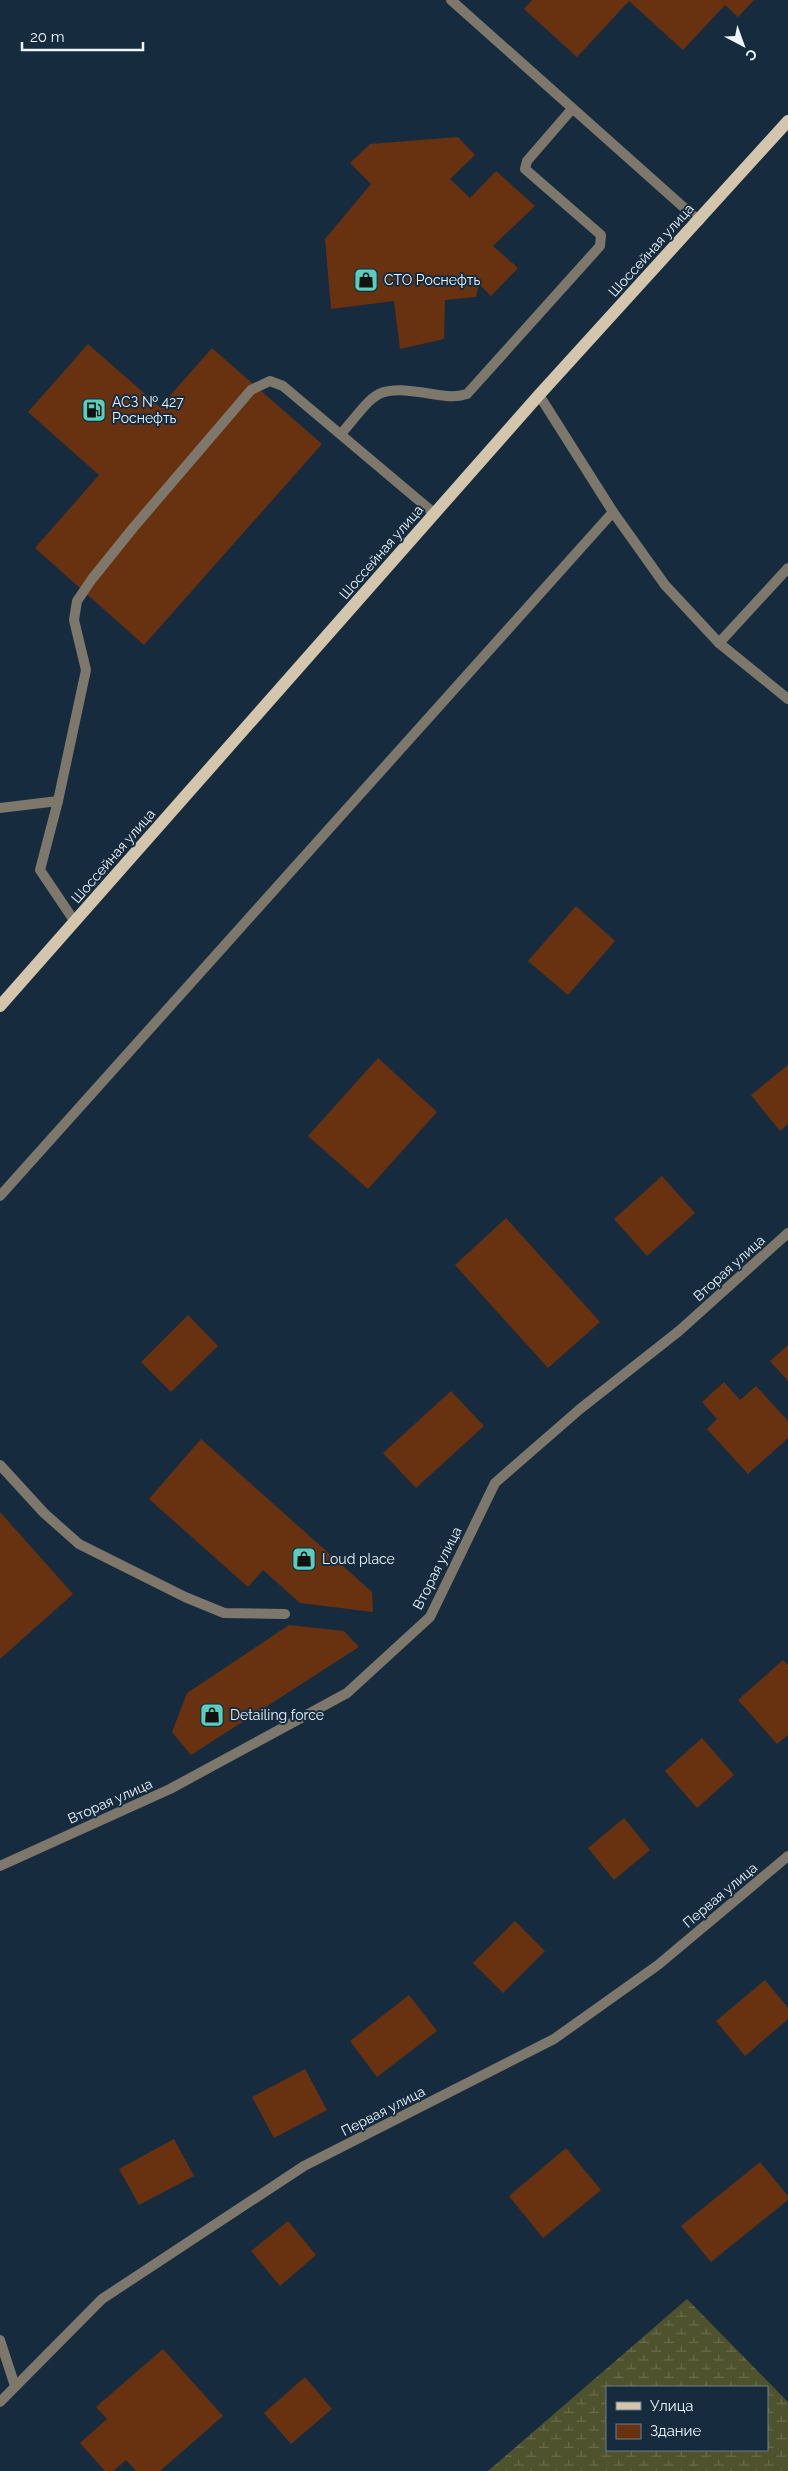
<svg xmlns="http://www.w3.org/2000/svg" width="788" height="2471" font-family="Raleway,sans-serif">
<defs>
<pattern id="wetland-marsh" width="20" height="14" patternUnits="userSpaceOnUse" patternTransform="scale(1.25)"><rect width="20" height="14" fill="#4e522d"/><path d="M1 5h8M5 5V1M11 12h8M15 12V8" fill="none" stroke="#686c4c"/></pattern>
</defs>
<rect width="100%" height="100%" fill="#162c3e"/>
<path fill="url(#wetland-marsh)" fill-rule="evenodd" d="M687 2299 788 2402V2471H488ZM607 2387H767V2450H607Z"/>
<g fill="#68310f">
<path d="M532 0H754L738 17 725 5 683 50 629 1 577 57 524 9Z"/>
<path d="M458 137 475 155 450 179 470 198 496 171 535 206 493 246 518 268 491 296 479 284 476 297 445 300 444 339 400 349 394 301 331 309 325 239 371 184 350 163 370 144Z"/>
<path d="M88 344 160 407 212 348 322 444 144 645 35 548 99 475 28 412Z"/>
<path d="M576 906 615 941 568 995 528 961Z"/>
<path d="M378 1058 437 1112 368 1189 308 1136Z"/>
<path d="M788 1065V1124L780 1131 751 1095Z"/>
<path d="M662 1176 695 1213 647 1256 614 1219Z"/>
<path d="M506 1218 600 1322 548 1368 455 1265Z"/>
<path d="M188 1315 218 1346 171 1392 141 1362Z"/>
<path d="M788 1345V1381L770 1361Z"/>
<path d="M724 1382 740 1400 756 1386 788 1421V1438L748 1474 707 1429 717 1419 702 1402Z"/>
<path d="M451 1391 484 1426 416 1488 383 1453Z"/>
<path d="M201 1439 372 1592 373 1612 300 1603 263 1570 248 1587 149 1499Z"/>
<path d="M0 1512 73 1594 0 1659Z"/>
<path d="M289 1625 344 1631 359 1647 191 1755 172 1732 187 1693Z"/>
<path d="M783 1660 788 1665V1735L777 1744 738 1700Z"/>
<path d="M702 1738 734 1775 697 1808 665 1771Z"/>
<path d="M624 1818 650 1850 614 1880 588 1848Z"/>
<path d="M515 1921 545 1951 503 1993 473 1963Z"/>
<path d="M765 1980 788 2008V2019L745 2056 716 2021Z"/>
<path d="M409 1995 437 2031 377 2077 350 2041Z"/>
<path d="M305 2069 327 2110 274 2138 252 2097Z"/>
<path d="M174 2139 194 2176 139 2205 119 2169Z"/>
<path d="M566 2148 601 2190 543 2238 509 2196Z"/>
<path d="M760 2162 788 2196V2200L711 2262 681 2226Z"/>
<path d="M288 2221 316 2255 280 2286 251 2251Z"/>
<path d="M163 2349 223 2416 160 2471H136L126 2460 113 2471H105L80 2443 107 2419 96 2407Z"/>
<path d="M305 2377 332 2409 291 2444 264 2413Z"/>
</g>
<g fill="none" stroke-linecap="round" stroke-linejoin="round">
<g stroke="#7e776b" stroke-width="10">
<path d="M539 395 613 512 665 585 719 643 788 699"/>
<path d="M341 434C377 392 374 384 432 394 445 396 454 398 467 394L600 246 601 235 525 169 527 161 572 109"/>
<path d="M0 808 58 801"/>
<path d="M75 922 40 870 58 801 86 670 74 620 77 601 92 579 133 528 251 390 270 381 283 386 435 514"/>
<path d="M0 1465 44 1513 79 1544 185 1597 224 1613 285 1614"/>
</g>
<g stroke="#7e776b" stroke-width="10">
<path d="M451 0 699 221"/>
<path d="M719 643 788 568"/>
<path d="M0 1196 613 512"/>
<path d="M0 1866 170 1789 347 1693 430 1617 495 1483 580 1409 679 1331 788 1233"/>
<path d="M0 2340 15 2386"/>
<path d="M0 2402 102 2299 304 2166 554 2039 658 1965 788 1856"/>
</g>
<path stroke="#d4c6ac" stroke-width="12" d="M0 1006 539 395 788 121"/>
</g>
<defs>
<g id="shop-square" transform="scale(1.25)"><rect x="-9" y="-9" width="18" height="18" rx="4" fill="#5bcebb" stroke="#162c3e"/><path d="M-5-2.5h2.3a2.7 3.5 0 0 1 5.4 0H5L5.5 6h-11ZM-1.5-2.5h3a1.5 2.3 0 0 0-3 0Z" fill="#111"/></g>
<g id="fuel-square" transform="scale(1.25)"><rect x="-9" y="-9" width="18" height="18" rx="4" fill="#5bcebb" stroke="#162c3e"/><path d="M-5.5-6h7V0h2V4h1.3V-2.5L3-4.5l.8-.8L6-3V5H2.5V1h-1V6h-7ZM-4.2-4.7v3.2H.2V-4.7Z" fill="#111"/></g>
</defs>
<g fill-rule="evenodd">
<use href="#shop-square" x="366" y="280"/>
<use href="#fuel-square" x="94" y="410"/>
<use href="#shop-square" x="304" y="1559"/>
<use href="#shop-square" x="212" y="1715"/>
</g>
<g text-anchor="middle" stroke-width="4" stroke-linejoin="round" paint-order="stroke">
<g font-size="14" fill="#edf5fd" stroke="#162c3e">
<text transform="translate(651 250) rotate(-48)" y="5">Шоссейная улица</text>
<text transform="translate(381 552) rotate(-49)" y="5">Шоссейная улица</text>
<text transform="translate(113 856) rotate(-49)" y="5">Шоссейная улица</text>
<text transform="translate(729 1268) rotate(-42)" y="5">Вторая улица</text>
<text transform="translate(437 1568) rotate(-63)" y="5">Вторая улица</text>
<text transform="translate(110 1801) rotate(-24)" y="5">Вторая улица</text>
<text transform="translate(720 1895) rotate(-40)" y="5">Первая улица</text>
<text transform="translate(383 2111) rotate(-27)" y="5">Первая улица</text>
</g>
<g font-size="14" fill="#edf5fd" stroke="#162c3e" text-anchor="start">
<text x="384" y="285">СТО Роснефть</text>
<text x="112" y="407">АСЗ № 427<tspan x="112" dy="16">Роснефть</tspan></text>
<text x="322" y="1564">Loud place</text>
<text x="230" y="1720">Detailing force</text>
</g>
</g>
<rect x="606" y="2386" width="162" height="65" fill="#162c3e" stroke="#6c7c8a"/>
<rect x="616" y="2402" width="25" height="8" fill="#d4c6ac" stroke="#6c7c8a"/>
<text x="650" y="2411" font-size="15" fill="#edf5fd">Улица</text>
<rect x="616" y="2424" width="25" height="15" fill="#68310f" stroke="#6c7c8a"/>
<text x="650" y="2436" font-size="15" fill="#edf5fd">Здание</text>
<g transform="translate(743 45) rotate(139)" stroke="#162c3e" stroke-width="4" paint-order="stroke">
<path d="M0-4L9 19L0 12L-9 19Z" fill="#edf5fd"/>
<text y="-8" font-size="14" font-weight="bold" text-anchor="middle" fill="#edf5fd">С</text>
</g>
<path d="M22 42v8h121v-8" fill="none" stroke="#edf5fd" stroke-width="2.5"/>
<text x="30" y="42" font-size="15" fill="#edf5fd" stroke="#162c3e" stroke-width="4" paint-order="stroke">20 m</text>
</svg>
